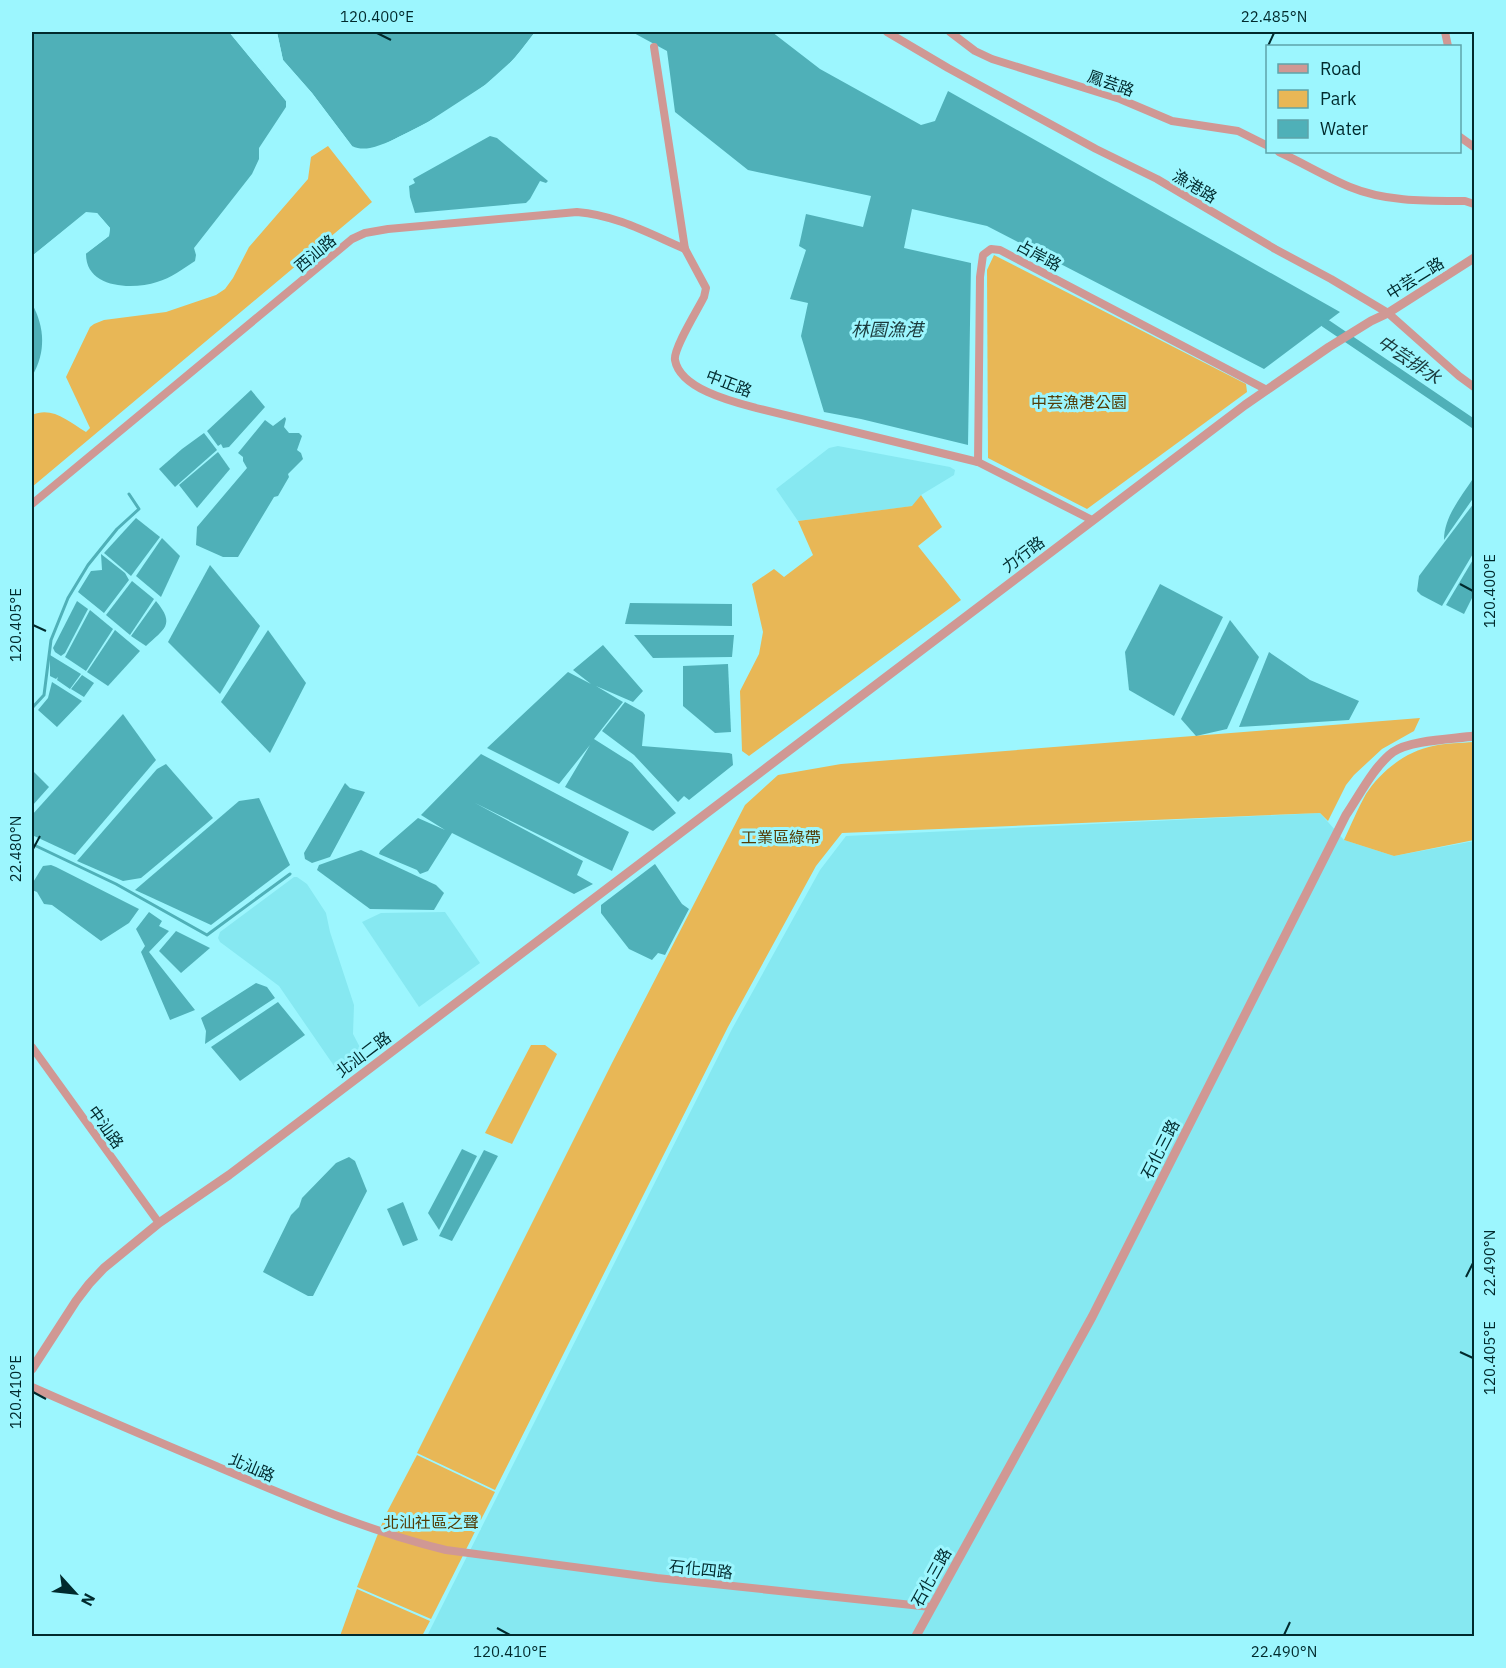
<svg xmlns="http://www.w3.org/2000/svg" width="1506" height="1668" font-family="'IBM Plex Sans','Noto Sans TC',sans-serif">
<rect width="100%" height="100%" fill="#9cf6fe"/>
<g fill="#86e8f1">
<path d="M838 446 950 467 955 470 954 475 921 495 913 506 798 521 776 489 829 448Z"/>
<path d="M1320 813 1344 840 1394 856 1474 841V1636H427L732 1029 820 870 846 836Z"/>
<path d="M294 877H297L307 884 326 913 330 932 354 1005 353 1034 365 1057 341 1076 279 986 220 942 218 938 220 932Z"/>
<path d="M445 912 480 963 419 1007 362 922 381 913Z"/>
</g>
<g fill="#e8b756">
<path d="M328 146 372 202 32 487V415C52 406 68 421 86 432L90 428 66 377 90 327 94 324 104 320 166 312 216 295 225 289 233 278 249 247 308 179 311 157Z"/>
<path d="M994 255 1246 384 1247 392 1087 509 988 458 987 270Z"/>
<path d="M921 495 942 527 918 546 961 600 749 756 742 751 740 691 759 654 763 632 752 584 774 569 784 577 813 555 798 521 912 506Z"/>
<path d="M1420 718 1414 731 1382 749 1354 775 1346 785 1328 821 1320 813 842 833 816 866 728 1027 495 1490 417 1453 612 1063 745 805 778 775 841 764Z"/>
<path d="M1474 742V840L1394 856 1344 840C1351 825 1358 808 1366 794 1380 772 1406 751 1433 746 1446 743 1461 743 1474 742Z"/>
<path d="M531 1045H545L557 1054 512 1144 485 1133Z"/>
<path d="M417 1455 495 1492 431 1619 357 1587 385 1516Z"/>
<path d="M357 1589 430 1621 422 1636H340Z"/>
</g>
<g fill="#4fb0b8">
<path d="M32 32H229L286 101V107L259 148V159L252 174 194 248 196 255 195 261C183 269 171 278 157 282 133 290 85 289 86 253L109 236 110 228 97 213H86L32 256Z"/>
<path d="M277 32H535C523 48 511 64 495 77 470 98 439 117 409 132 396 138 384 145 370 148 364 149 358 149 352 146L312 93 283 60Z"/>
<path d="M632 32H772L820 69 921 125 935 121 948 91 1340 312 1264 369 987 226 912 209 904 248 971 263 968 445 861 419 824 412 801 336 808 303 790 299 806 250 799 246 806 214 863 227 871 196 748 170 675 112 667 51Z"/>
<path d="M490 136 497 138 548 181 546 183 540 181 530 199 526 203 415 213 410 197 409 186 415 183 413 179Z"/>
<path d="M32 304C45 327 46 353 32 376Z"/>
<path d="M251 390 265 407 229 447 223 448 221 444 218 446 207 431Z"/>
<path d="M285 417 286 419 284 427 289 433H299L302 436 297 450 301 453 303 459 288 474 289 477 278 496 274 497 238 557H223L196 545 197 527 247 468 243 461V457L238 453 265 420 273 426Z"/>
<path d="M204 433 217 450 175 487 159 469 182 449Z"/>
<path d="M218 452 230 469 197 508 179 485Z"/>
<path d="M1474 477V497L1444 540C1444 516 1462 496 1474 477Z"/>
<path d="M1474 503V552L1442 606 1421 595 1417 591 1419 576Z"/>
<path d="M136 518 160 537 131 576 104 553Z"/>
<path d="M162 538 180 556 161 597 136 576Z"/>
<path d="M101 554 125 573 129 580 104 613 78 592 91 571 102 570Z"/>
<path d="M1474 558V594L1464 614 1446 605Z"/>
<path d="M210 565 260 626 220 694 168 642Z"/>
<path d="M132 581 154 599 130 635 106 615Z"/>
<path d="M1160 584 1223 617 1174 716 1129 690 1125 652Z"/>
<path d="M77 601 88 609 65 653 61 656 55 652 53 648Z"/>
<path d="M156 601C176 625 164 629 146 646L131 636Z"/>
<path d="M630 603 732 604V626L625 624Z"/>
<path d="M90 610 113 629 86 671 65 657Z"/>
<path d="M1230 620 1259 657 1227 729 1196 736 1181 719Z"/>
<path d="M115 630 140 651 108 686 87 672Z"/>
<path d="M268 630 306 683 270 753 221 702Z"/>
<path d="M634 635H734L732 657 653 658Z"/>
<path d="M603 645 643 691 633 702 596 686 623 702 594 739 632 763 676 813 653 831 565 787 590 745 559 784 487 748 568 672 591 684 573 670Z"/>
<path d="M1269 652 1310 680 1359 701 1349 720 1239 727Z"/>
<path d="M50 655 81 674 70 689 57 680 58 677 56 679 50 676Z"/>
<path d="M728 664 731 732 715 733 683 706V666Z"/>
<path d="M82 675 94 683 84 697 71 689Z"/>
<path d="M52 682 82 701 57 727 38 710 48 698Z"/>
<path d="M625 702 643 712 645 715 642 746 729 753 732 754 733 765 689 800 684 796 678 802 634 755 602 731Z"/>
<path d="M123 714 156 760 75 855 32 835V815Z"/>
<path d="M481 754 629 832 612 871 475 803 583 861 577 875 593 884 574 894 452 833 428 871 420 874 417 870 379 854 380 851 418 818 445 830 421 815Z"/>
<path d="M166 764 213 818 141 878 123 881 77 861 157 769Z"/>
<path d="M32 770 49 787 32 806Z"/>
<path d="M345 783 350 788 365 792 330 857 312 863 305 859 304 853Z"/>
<path d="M259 798 290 865 211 925 135 890 239 801Z"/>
<path d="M361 850 436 885 444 893 434 910 370 909 317 870 319 865Z"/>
<path d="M655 864 682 904 689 909 665 955 658 953 652 960 629 949 601 913V905Z"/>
<path d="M51 865 56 867 139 909 129 923 101 941 52 905 44 904 37 892 32 890V884L43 866Z"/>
<path d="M149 912 162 921 159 926 169 931 149 952 195 1010 170 1020 141 952 145 946 136 929Z"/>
<path d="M176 931 210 948 181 973 159 951Z"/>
<path d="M256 983 267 987 275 998 205 1044 206 1031 201 1018Z"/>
<path d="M278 1002 305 1035 240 1081 211 1047Z"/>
<path d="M462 1149 477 1156 439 1230 428 1213Z"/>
<path d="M484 1150 498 1156 452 1241 439 1236Z"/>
<path d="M349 1157 355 1161 367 1191 313 1296H308L263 1272 291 1215 299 1207 302 1198 336 1163Z"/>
<path d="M403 1202 418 1240 403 1246 387 1209Z"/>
</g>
<g fill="#9cf6fe">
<path d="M229 32H233L288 99V109L286 107V101Z"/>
<path d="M274 32H277L283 60 312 93 352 146 348 145 309 95 280 61Z"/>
<path d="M535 32H538L516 61 487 87 430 125 387 147 385 144 428 122 485 85 514 59Z"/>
<path d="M86 212 97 213 110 228 109 236 83 256 84 251 107 234V229L95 216 87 215 32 259V256Z"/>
</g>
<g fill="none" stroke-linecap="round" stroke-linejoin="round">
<g stroke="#4fb0b8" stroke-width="3">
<path d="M32 708 44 695 51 640 68 598 88 565 117 529 139 509 129 494"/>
<path d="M32 844 116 884 207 935 290 874"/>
</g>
<path stroke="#4fb0b8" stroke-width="9" d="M1325 323 1474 424"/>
<g stroke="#d09894" stroke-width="8">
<path d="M887 32 948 68 1096 149 1157 179 1275 249 1331 279 1388 313 1459 376 1474 387"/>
<path d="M950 32 975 51 992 59 1120 99 1172 121 1238 131 1268 146"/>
<path d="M1445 32 1448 46"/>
<path d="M654 47 685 249 706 288 704 297C698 309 673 349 675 360 680 389 733 402 756 408L978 462 1092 520"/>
<path d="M1460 137 1474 147"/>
<path d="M1279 152C1303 163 1326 177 1350 187 1386 202 1427 201 1465 201L1474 204"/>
<path d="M978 462 980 277 983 255 991 249 1000 250 1267 390"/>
<path d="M32 504 352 239 365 233 388 229 577 212C616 215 650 234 685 249"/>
<path d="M32 1047 159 1223"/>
<path d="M32 1387C93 1414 154 1440 216 1466 291 1498 367 1531 446 1550L657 1578 931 1607"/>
</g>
<g stroke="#d09894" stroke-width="9">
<path d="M32 1369 76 1301 89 1284 104 1268 159 1223 229 1175 1245 405 1329 347 1371 321 1388 313 1474 258"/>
<path d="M916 1636 1092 1317 1346 815C1359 796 1374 766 1393 752 1410 740 1453 739 1474 736"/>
</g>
</g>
<path fill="none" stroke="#012a2d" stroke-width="2" d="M377 33 391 40M1268 46 1274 33M1460 584 1473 591M33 625 46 631M33 849 40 836M1466 1277 1473 1263M1460 1352 1473 1358M33 1392 46 1399M497 1628 510 1635M1284 1635 1290 1622"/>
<g text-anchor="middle" stroke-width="6" stroke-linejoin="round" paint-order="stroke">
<g font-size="16" fill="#012a2d" stroke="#9cf6fe">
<text transform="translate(1111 83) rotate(19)" y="6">鳳芸路</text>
<text transform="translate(1195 186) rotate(31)" y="6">漁港路</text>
<text transform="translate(315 253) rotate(-40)" y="6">西汕路</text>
<text transform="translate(1039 255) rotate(28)" y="6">占岸路</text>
<text transform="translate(1415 278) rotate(-32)" y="6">中芸二路</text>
<text transform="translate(729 383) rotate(21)" y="6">中正路</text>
<text transform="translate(1023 554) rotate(-37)" y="6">力行路</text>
<text transform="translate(363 1054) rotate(-37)" y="6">北汕二路</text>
<text transform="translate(106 1127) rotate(54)" y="6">中汕路</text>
<text transform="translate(1160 1149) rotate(-63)" y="6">石化三路</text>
<text transform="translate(252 1467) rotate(23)" y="6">北汕路</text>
<text transform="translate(701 1569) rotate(6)" y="6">石化四路</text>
<text transform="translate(931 1577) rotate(-61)" y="6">石化三路</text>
</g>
<g font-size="16" fill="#533c06" stroke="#9cf6fe">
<text x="1079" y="408">中芸漁港公園</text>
<text x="781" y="843">工業區綠帶</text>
<text x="431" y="1528">北汕社區之聲</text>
</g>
<g font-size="18" font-style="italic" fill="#1b3a3c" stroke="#9cf6fe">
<text x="887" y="336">林園漁港</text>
<text transform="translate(1409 360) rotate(34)" y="6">中芸排水</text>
</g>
</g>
<rect width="1506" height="1668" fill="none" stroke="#9cf6fe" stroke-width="66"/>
<rect x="1266" y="45" width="195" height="108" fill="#9cf6fe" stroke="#5ea4aa" stroke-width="1.5"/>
<rect x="1278" y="64" width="30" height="9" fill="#d09894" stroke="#5ea4aa" stroke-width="1.5"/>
<text x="1320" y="75" font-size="18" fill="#012a2d">Road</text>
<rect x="1278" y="90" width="30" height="18" fill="#e8b756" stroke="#5ea4aa" stroke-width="1.5"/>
<text x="1320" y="105" font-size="18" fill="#012a2d">Park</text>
<rect x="1278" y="120" width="30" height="18" fill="#4fb0b8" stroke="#5ea4aa" stroke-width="1.5"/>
<text x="1320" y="135" font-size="18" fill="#012a2d">Water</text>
<g transform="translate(75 1593) rotate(117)" stroke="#9cf6fe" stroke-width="4.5" paint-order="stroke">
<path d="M0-4.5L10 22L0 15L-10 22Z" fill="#012a2d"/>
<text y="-9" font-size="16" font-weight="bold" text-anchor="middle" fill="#012a2d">N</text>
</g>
<rect x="33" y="33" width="1440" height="1602" fill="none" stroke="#012a2d" stroke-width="2"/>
<g font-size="15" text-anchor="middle" fill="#012a2d">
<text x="377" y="22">120.400°E</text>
<text x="1274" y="22">22.485°N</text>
<text transform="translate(1490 591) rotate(-90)" y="5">120.400°E</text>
<text transform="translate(16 625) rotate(-90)" y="5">120.405°E</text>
<text transform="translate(16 849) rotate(-90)" y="5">22.480°N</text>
<text transform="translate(1490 1263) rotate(-90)" y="5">22.490°N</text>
<text transform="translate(1490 1358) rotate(-90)" y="5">120.405°E</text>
<text transform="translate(16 1392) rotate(-90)" y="5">120.410°E</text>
<text x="510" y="1657">120.410°E</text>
<text x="1284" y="1657">22.490°N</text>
</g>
</svg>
